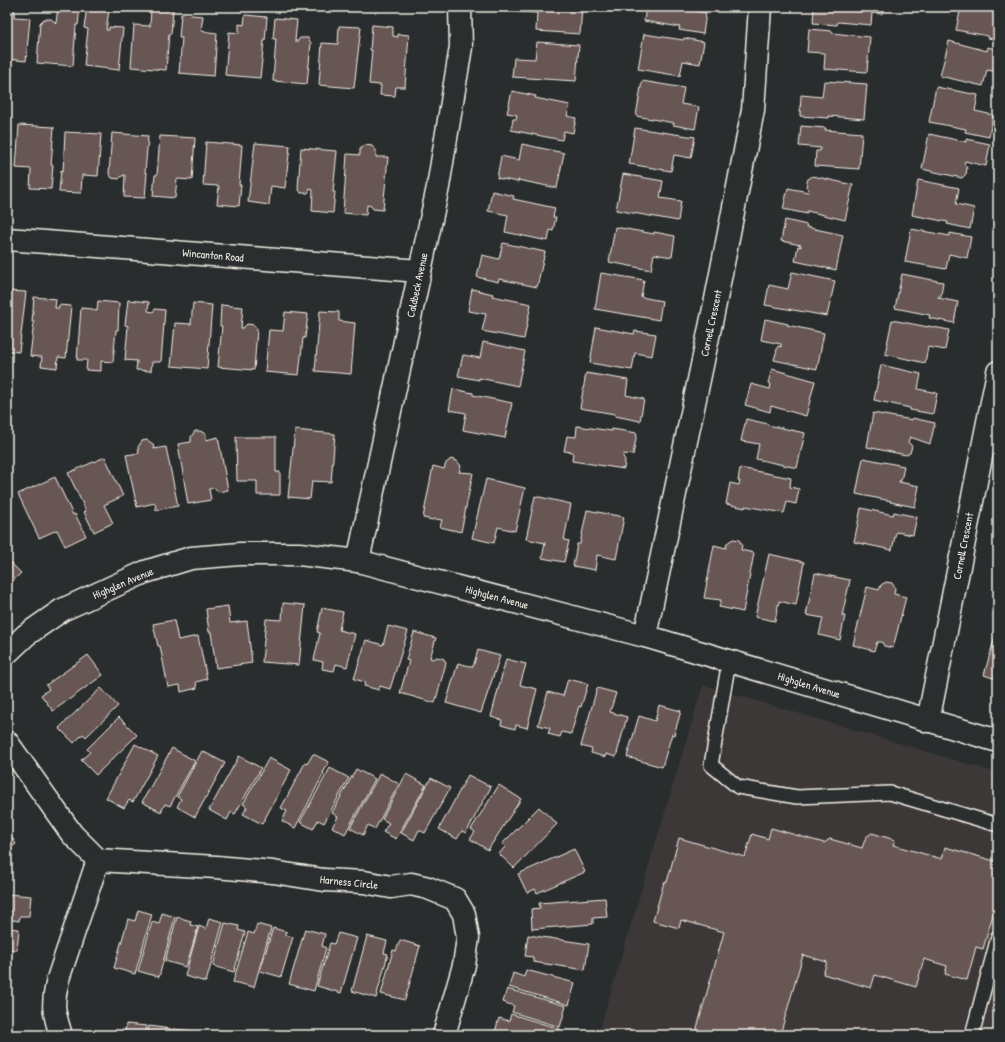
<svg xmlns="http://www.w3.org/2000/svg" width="1005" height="1042" font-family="'Patrick Hand',sans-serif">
<rect width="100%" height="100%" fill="#2a2d2e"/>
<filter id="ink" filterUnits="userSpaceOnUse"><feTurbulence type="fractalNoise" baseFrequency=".025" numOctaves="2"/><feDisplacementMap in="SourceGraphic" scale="8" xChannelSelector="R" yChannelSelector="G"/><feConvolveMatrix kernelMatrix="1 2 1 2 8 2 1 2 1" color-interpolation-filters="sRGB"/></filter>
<g filter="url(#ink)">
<path fill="#3d3939" d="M703 685 998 773V1035H598Z"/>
<g fill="#685654" stroke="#f4f1e8">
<path d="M7 7H15L14 17 30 18 26 61 7 59Z"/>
<path d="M58 7H80L78 25H76L73 66 37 63 40 23 44 19H51L56 23Z"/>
<path d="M87 7 109 10 106 30H109V27L123 28 119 70 84 66 88 29 84 28Z"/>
<path d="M517 7H582L580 34 536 31 537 13 517 12Z"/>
<path d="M646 7H689V10L706 13 703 34 679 30 680 27 644 21Z"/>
<path d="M814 7H883L882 14 872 13 871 25 838 22 837 25 813 23Z"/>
<path d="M961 7H998V40L988 38V36L956 30Z"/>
<path d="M151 8 173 10 171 34H169L166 70 131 67 134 25 150 26Z"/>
<path d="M181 14 203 16 201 31 217 33 214 76 179 73 182 38H179Z"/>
<path d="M245 15 267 17 265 41H264L260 78 225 75 229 32 239 33V24L244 25Z"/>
<path d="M275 18 297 20 295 41H298L300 38H308L311 43 307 84 273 81 276 39H273Z"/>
<path d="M372 25 393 27V36L398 37V34L409 35 405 87H396L395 96 380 95 381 85 369 84 372 50H370Z"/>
<path d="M339 26 361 27 354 88 319 85 322 43 338 44Z"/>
<path d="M809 29 832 31V33L870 37 867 72 824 69 825 53 807 52Z"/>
<path d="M644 34 683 40 684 38 704 42 700 64 683 61 680 76 638 69Z"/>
<path d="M949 41 987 51 988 47 998 50V72L987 70 983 86 940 76Z"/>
<path d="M537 42 579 45 576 81 512 77 514 58 535 59Z"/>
<path d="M642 81 684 88 681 104 699 107 695 129 673 125 674 123 636 116Z"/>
<path d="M824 81 867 84 864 119 829 116V118L800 116 801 95 822 97Z"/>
<path d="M936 87 978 95 975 111 993 115 989 137 965 132 966 129 929 122Z"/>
<path d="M512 91 536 96 535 98 570 105 567 116 576 118 573 133 564 131 562 140 511 130 513 119H516L517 115 507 113Z"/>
<path d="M19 125 54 127 51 165H53L51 189 30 188 31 169 16 168Z"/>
<path d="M801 126 826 128 825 130 862 133 859 169 815 166 816 151H820L821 148 799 146Z"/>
<path d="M635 128 695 137 691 158 674 155 671 171 629 164Z"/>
<path d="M65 132 101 134 98 176 82 175 81 193 59 192 61 170 63 171Z"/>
<path d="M112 133 148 136 145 173H147L145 198 124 197 125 175 122 176 119 179 112 178 109 174Z"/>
<path d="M929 134 966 142V139L990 144 986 166 965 161 964 164 967 168 966 174 962 178 922 169Z"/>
<path d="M160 136 195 138 192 180 177 179 175 198 153 196 155 175H157Z"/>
<path d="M206 142 242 145 239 185H241L239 206 217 204 219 186 203 185Z"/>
<path d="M255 143 290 146 285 188 271 186 269 205 248 202Z"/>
<path d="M522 144 564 153 557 188 518 180V182L497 178 501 156 519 160Z"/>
<path d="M365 145 372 146 376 150V157H388L383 210 373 209 371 206 367 205 366 215 343 213 347 154 360 155V149Z"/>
<path d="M301 148 337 151 333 192H335L333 213 312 211 313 190 310 189 308 193H301L298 188Z"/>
<path d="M623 174 663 181 660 198 681 201 678 221 616 210Z"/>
<path d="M813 176 853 185 845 220 807 211V214L783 209 788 188 808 192 809 190 806 186 808 179Z"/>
<path d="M918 180 959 188 956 204 974 208 970 229 947 224 948 222 912 215Z"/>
<path d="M492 191 514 196 513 199 555 208 553 217H556L553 231 550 230 548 241 505 232 508 215 488 211Z"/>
<path d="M785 220 807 225 806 227 843 235 836 270 795 261 798 246 801 247V245L781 241Z"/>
<path d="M615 227 654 234V232L675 236 672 257 654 254 651 270 609 262Z"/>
<path d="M911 229 950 236V233L971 237 967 258 949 254 946 269 905 262Z"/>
<path d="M503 243 545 252 537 287 499 279 498 282 477 277 482 255 499 259Z"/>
<path d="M792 272 835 281 827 316 765 305 769 285 788 289Z"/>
<path d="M601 273 644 280 641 297 662 301 659 320 595 309Z"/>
<path d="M902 274 943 282 941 296H939L938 298 958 302 954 323 929 318 930 315 895 308Z"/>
<path d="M472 289 493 294 492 296 531 304 524 339 482 331 486 314 468 311Z"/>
<path d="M7 291 26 292 19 352 8 351 7 359Z"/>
<path d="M34 297 56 299 55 308H59V305L71 306 66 358 58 357 57 368 41 366 42 357 30 356 34 322H32Z"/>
<path d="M128 300 149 302 148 311 153 312 155 309 165 310 161 362H152L151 371 136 370 137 361 125 360 128 326 125 325Z"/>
<path d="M98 301 119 303 118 330H116L113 362 101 361V371L86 370 87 360H77L81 308 93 309V310L97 311Z"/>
<path d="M193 303 212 305 207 369 171 366 175 323 191 324Z"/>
<path d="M221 305 243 307 241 328H243L247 324 254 325 257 329 254 370 218 367 222 326H220Z"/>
<path d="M320 311 339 312V321L355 323 351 374 315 371Z"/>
<path d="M285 312 308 314 305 338H303L299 375 265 372 269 330 283 331Z"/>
<path d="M765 319 788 324 787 325 824 333 817 369 774 360 778 346 781 347V344L761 340Z"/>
<path d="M892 320 928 327V326L949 330 945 350 928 347 925 363 885 354Z"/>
<path d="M596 327 634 334 635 331 656 334 652 356 635 353 632 370 590 363Z"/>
<path d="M483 342 525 351 518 386 479 378V380L458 376 463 355 480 358Z"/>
<path d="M881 365 921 374 918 389 937 393 933 414 910 410V408L874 400Z"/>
<path d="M772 369 815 381 806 416 771 406 770 412 745 405 751 384 770 389 771 384 768 383Z"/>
<path d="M586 373 628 380 626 395 644 399 640 421 615 416V414L580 408Z"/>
<path d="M453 389 473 393V395L512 403 505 438 463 430 466 413 449 410Z"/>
<path d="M873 413 912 420V418L935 423 930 444 910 437 908 442 912 446 910 453 906 455 867 447Z"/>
<path d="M746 419 768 424V425L805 433 797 468 756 459 759 444 741 441Z"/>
<path d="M577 426 612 431V429L637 433 633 455 624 454 623 457 625 460 624 469 572 461 573 452 564 451 567 436 576 437Z"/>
<path d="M295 430 335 434 331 482 312 481 310 499 288 497Z"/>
<path d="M195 431H200L206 434V440L218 437 228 490 218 492 215 488 209 489 211 500 188 504 178 444 191 442V437Z"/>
<path d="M236 437H276V472H280V495H257V481H237Z"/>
<path d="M147 440 153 444 154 449 166 447 178 506 156 510 155 503 137 507 126 455 139 453 138 447 142 441Z"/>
<path d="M105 457 123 496 104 505 113 523 94 532 84 512 86 511 68 473Z"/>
<path d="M863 458 904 466 901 481H899V482L919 486 915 507 890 502 891 501 856 494Z"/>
<path d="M451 459 457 461 461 466 459 472 473 473 461 532 440 527 442 520 435 519 433 520 423 518 433 466 444 469 446 463Z"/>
<path d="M740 468 791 478 790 487 799 489 796 504 787 502 784 513 745 506V508L726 504 730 483 739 485 740 481H738Z"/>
<path d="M55 477 73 515 75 514 86 536 65 546 57 530 39 538 18 494Z"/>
<path d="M486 479 525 488 515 531 498 527 494 543 472 538Z"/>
<path d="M535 496 571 504 564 540 569 541 564 562 542 558 545 543 526 539Z"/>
<path d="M861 508 893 515 894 512 917 517 913 535 896 532 892 550 854 542Z"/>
<path d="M587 510 624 517 616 559 597 555 595 570 573 566 577 544H580Z"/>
<path d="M733 539 739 540 742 545 741 550 754 553 743 612 719 607 721 600 704 598 714 545 726 548 727 543Z"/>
<path d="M769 554 804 562 796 605 779 601 775 621 755 617Z"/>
<path d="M7 559 21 573 7 586Z"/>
<path d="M815 573 850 580 842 616H845L840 640 819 635 823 618 806 615Z"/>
<path d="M886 582 892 583 895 588 894 594 906 597 893 648 884 646 882 642H877L874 651 853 645 867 587 879 590 881 585Z"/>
<path d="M283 603 305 605 299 665 262 662 266 619 282 620Z"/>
<path d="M228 606 230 623 247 621 252 663 216 668 211 632H209L206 609Z"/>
<path d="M322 608 343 612 339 630 355 634 347 667 336 664 334 671 322 669 323 662 314 660 320 633 317 632Z"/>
<path d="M174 620 178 640 198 636 207 679 196 682 197 688 181 692 180 685 168 687 160 646H158L153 624Z"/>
<path d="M388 626 408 631 390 689 380 686 379 690 364 686 365 682 354 679 366 640 383 645Z"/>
<path d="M998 626V676L993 678 984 675Z"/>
<path d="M414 632 436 638 430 658 433 659 437 657 444 659 446 663 435 703 400 693 409 661 406 660Z"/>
<path d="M478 650 500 656 481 713 446 703 458 663 473 667Z"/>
<path d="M88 655 103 675 53 711 41 695 49 689 46 685Z"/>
<path d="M506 659 526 664 520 685 537 689 527 728 516 725 515 729 501 725 502 720 491 717Z"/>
<path d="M568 679 588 684 581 707 579 706 571 734 562 732 560 737 548 734 550 728 538 725 548 692 563 696Z"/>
<path d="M101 688 118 706 86 737 83 734 74 743 59 728Z"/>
<path d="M597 688 616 693 610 712 627 717 616 757 606 754 605 757 591 753 592 749 581 746Z"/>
<path d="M659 705 681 711 674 735 672 734 662 767 627 757 639 716 655 721Z"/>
<path d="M119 717 137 735 96 775 81 760 90 752 87 749Z"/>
<path d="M135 744 158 756 133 802 129 800 124 808 106 798Z"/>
<path d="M172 748 195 761 170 806 165 804 161 812 142 802Z"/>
<path d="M202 751 225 763 195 817 177 807 181 799 177 797Z"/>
<path d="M313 754 329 762 323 773H324L295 828 282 821 287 811 281 808 305 763 307 764Z"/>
<path d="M239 756 261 768 235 814 231 812 227 820 209 810Z"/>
<path d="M269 758 291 770 262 824 243 814 247 807 243 804Z"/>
<path d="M330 768 349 778 324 823 318 820 313 829 300 822Z"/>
<path d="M356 769 375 779 345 834 332 827 338 817 332 813Z"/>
<path d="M380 773 399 784 375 829 368 825 363 835 350 828Z"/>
<path d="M406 774 426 785 396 839 383 832 389 823 382 819Z"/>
<path d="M468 775 491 787 466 833 462 831 457 839 439 829Z"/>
<path d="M431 778 450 788 425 833 419 830 414 840 401 833Z"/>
<path d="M499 785 521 799 488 850 470 839 475 832 471 829Z"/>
<path d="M539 807 557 824 514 868 499 854 505 847 502 844Z"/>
<path d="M771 828 824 843 830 839 862 848 866 837 872 833 895 840 893 845 942 859 945 847 998 862V897L983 949 976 947 967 980 945 974 947 966 924 959 916 987 875 975 871 988 823 974 827 962 803 955 780 1035H695L724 932 681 920 679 928 653 921 664 882H667L679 838 745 857 752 834 768 839Z"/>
<path d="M7 830 16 844 7 850Z"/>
<path d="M574 849 585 872 537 893 535 889 527 893 518 874Z"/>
<path d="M7 894 31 896 29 916H20L19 921 7 919Z"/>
<path d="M605 898 607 917 593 918V924L532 929 531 909 540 908 539 903Z"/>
<path d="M138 910 152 914 135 974 114 968 128 919 135 921Z"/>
<path d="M162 913 175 917 159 977 138 971 152 922 159 924Z"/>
<path d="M177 917 191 921 190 925 198 927 186 967 165 961Z"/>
<path d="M209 918 223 922 206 982 185 976 199 926 206 929Z"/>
<path d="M225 923 239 926 238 930 245 932 234 972 213 966Z"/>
<path d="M257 924 271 928 254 987 233 982 248 932 254 934Z"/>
<path d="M7 928 19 929 17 950 7 949Z"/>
<path d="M273 928 287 932 285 935 293 937 281 977 260 971Z"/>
<path d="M305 929 325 934 322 946 326 948 314 991 289 984Z"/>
<path d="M338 933 357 938 341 993 317 986 330 943 334 944Z"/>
<path d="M528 935 589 944 585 970 533 962V957L525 956Z"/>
<path d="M367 936 387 941 384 953 388 954 376 998 352 991Z"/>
<path d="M400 940 420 946 405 1000 381 994 393 950 396 951Z"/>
<path d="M526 970 575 983 569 1005 509 987 513 973 524 977Z"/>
<path d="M507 989 566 1006 560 1027 512 1012 514 1006 503 1002Z"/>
<path d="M511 1014 560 1029 559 1035H504L495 1032 499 1018 509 1021Z"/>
<path d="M126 1024 147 1026 146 1035H125Z"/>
<path d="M149 1026 171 1029 170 1035H148Z"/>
<path d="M173 1029 194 1031V1035H172Z"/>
</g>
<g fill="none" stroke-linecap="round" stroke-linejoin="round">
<g stroke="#f4f1e8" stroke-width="16">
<g id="service">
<path d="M729 661 711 765 738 787 797 797 890 793 998 825"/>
<path d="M972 1035 998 937"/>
</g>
</g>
<g stroke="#f4f1e8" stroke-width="25">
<g id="minor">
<path d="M7 239 420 271"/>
<path d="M358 561 438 187 461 47 460 7"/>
<path d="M645 636 716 299 753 110 760 7"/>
<path d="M928 721 998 372"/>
<path d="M7 742 72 834 98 860 216 867 273 872 324 880 364 882 391 887 411 884 428 888 455 899 464 914 468 938 464 965 444 1035"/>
<path d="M61 1035C53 1010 52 1005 58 979L98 860"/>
</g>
</g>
<g stroke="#f4f1e8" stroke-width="25">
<path id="tertiary" d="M7 653 26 635 62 610 145 572 191 558 240 554H299L358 561 645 636 998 741"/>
</g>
<use href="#service" stroke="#2a2d2e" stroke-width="13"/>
<use href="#minor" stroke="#2a2d2e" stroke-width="22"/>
<use href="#tertiary" stroke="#2a2d2e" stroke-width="22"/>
</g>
</g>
<g text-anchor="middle" stroke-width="3" stroke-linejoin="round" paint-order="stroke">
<g font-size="11" fill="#f4f1e8" stroke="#2a2d2e">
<text transform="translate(213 255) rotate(5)" y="4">Wincanton Road</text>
<text transform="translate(417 285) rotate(-78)" y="4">Caldbeck Avenue</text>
<text transform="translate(711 323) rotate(-78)" y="4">Cornell Crescent</text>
<text transform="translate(963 546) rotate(-79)" y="4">Cornell Crescent</text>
<text transform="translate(123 583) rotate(-23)" y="4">Highglen Avenue</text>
<text transform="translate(497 597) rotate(15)" y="4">Highglen Avenue</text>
<text transform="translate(809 685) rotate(17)" y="4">Highglen Avenue</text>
<text transform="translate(349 882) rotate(6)" y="4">Harness Circle</text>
</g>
</g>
<rect width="1005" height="1042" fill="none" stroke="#2a2d2e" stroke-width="24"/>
<rect x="12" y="12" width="981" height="1018" fill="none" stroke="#f4f1e8" stroke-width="1.5" filter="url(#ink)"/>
</svg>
